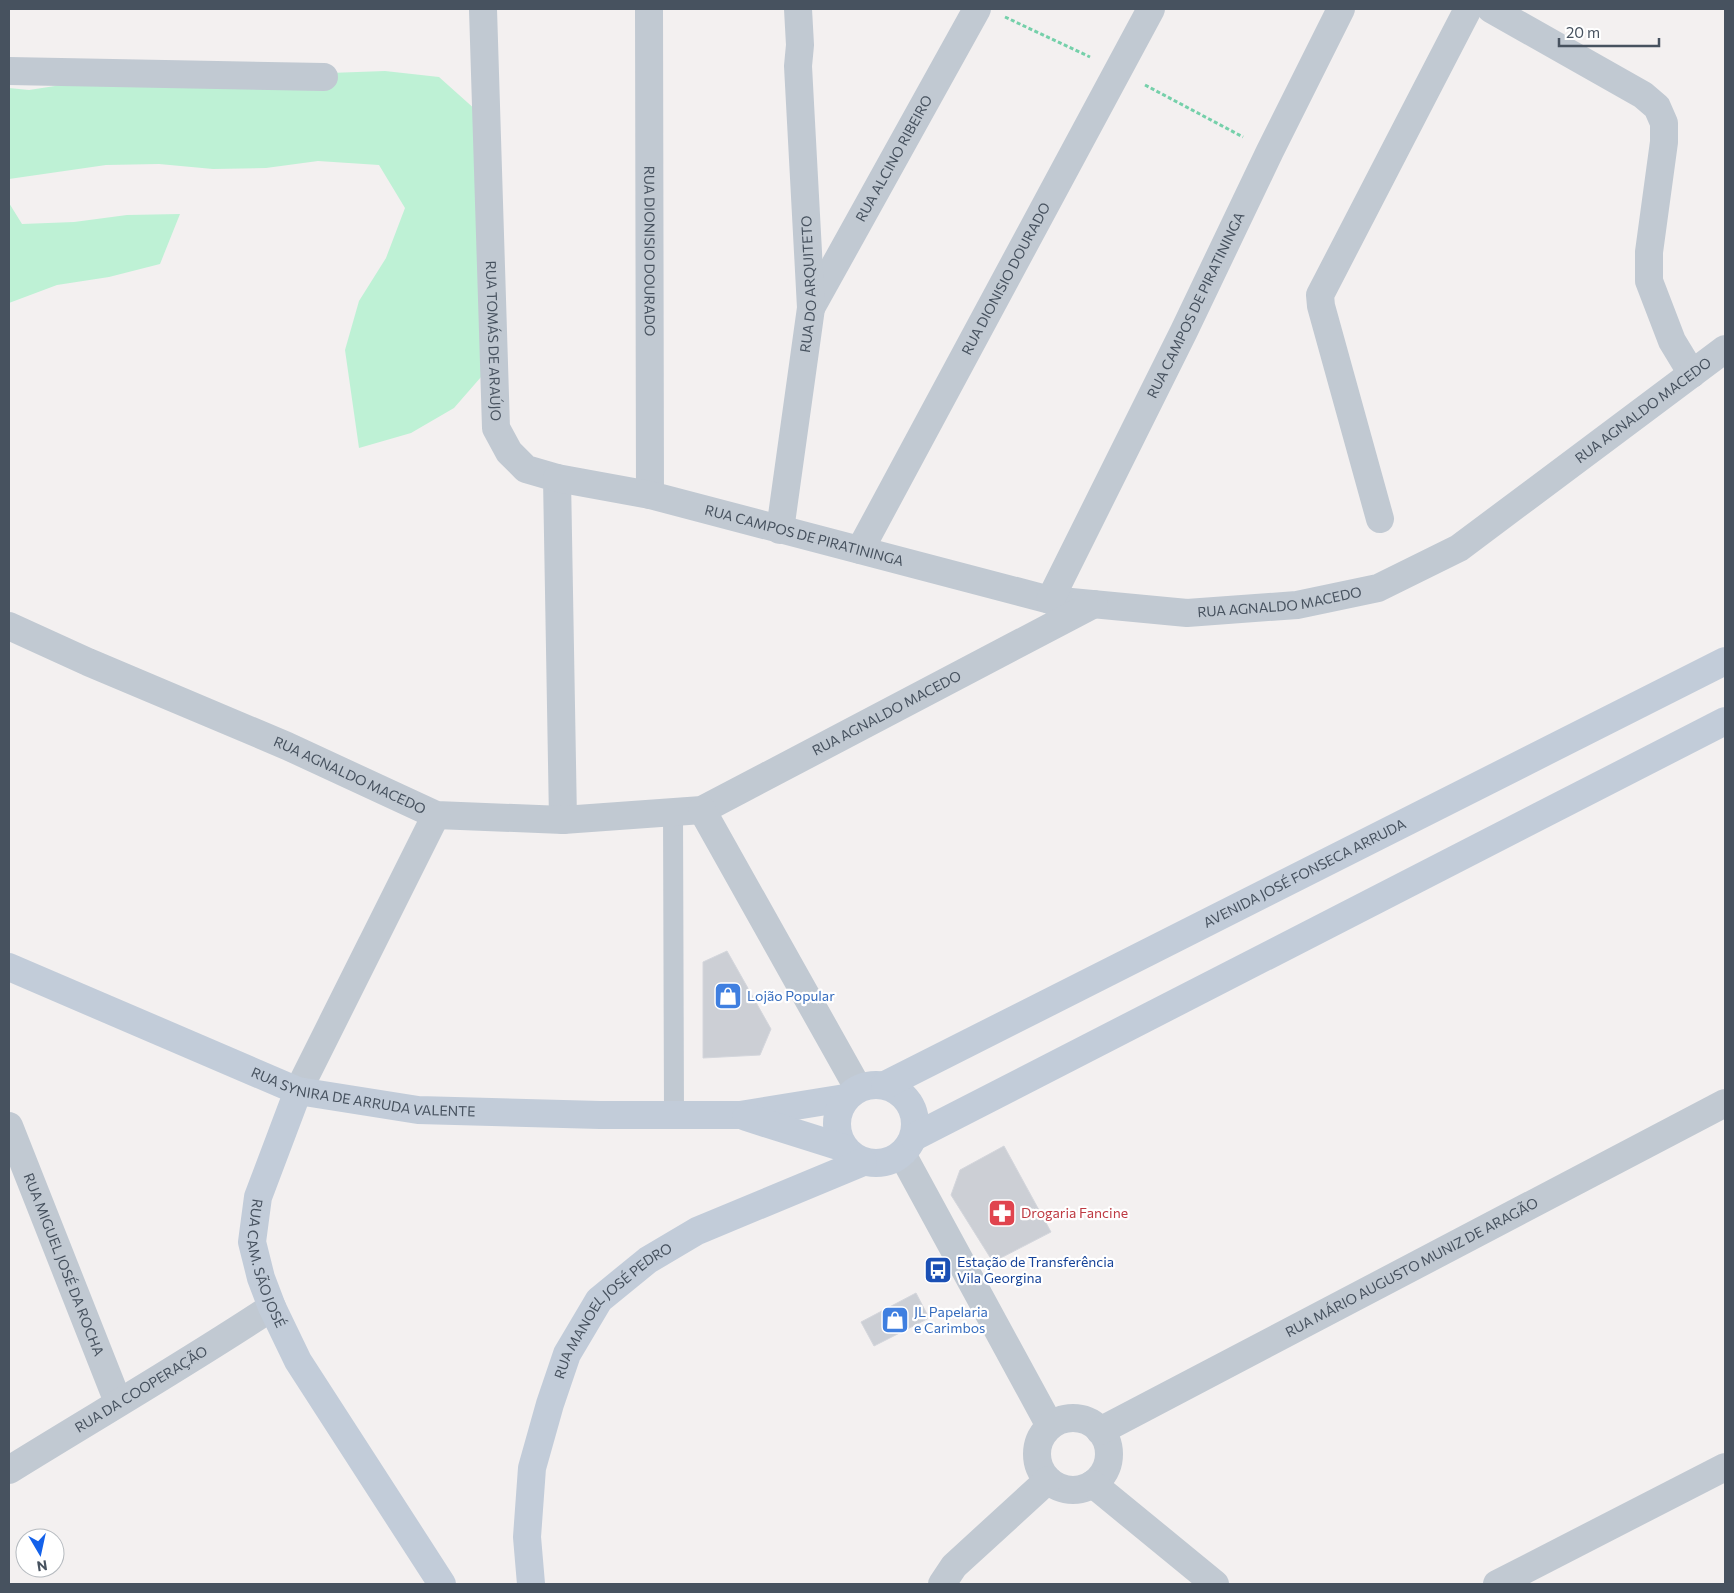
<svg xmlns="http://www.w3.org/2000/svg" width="1734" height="1593" font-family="Commissioner,sans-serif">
<rect width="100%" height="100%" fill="#f3f0f0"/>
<g fill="#bef1d5">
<path d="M385 71 439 77 477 111 488 369 454 408 411 433 359 448 345 350 359 301 386 258 405 208 379 165 318 161 266 168 213 169 159 164 106 165 9 179V88L29 90 81 82Z"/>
<path d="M9 203 22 224 74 222 127 215 180 214 160 264 109 277 57 285 9 303Z"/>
</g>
<g fill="#cccfd5" stroke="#d4d6dc">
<path d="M727 951 771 1029 760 1055 703 1058V962Z"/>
<path d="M1004 1146 1051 1232 993 1262 951 1195 960 1170Z"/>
<path d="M916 1293 929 1318 874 1346 861 1322Z"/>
</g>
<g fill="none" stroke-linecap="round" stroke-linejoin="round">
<g stroke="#75d0aa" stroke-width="3" stroke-dasharray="4 2.5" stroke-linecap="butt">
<path d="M1005 17 1090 57"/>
<path d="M1145 85 1243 137"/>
</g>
<path stroke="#c1c9d2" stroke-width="20" d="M673 812 674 1115"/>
<g stroke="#c1c9d2" stroke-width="28">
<path id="s1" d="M483 9 496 428 509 452 526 469 557 478 563 820"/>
<path id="s2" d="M649 9 650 495"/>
<path d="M1491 9 1643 95 1657 107 1664 123V142L1649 252V281L1672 341 1692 374"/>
<path d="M9 71 324 77"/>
<path id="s3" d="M811 308 977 9"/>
<path id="s4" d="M557 478 650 495 1050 600 1187 613 1297 605 1378 588 1459 548 1725 349"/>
<path d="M1380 519 1321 306 1320 295 1468 9"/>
<path id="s5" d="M780 530 811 308 798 66 800 45 798 9"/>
<path id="s6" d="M860 550 1151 9"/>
<path id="s7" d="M1050 600 1184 331 1270 151 1341 9"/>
<path id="s8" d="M9 626 88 662 287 746 436 815 563 820 702 810 1094 604"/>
<path d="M702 810 858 1088"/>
<path d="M298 1091 436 815"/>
<path id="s9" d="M9 1126 118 1402"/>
<path d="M902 1154 1050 1426"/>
<circle cx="1073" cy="1454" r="36"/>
<path id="s10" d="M1100 1431 1725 1103"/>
<path id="s11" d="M9 1470C96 1416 186 1364 272 1307"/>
<path d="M1093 1484 1215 1584"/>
<path d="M942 1584 954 1566 1048 1480"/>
<path d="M1497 1584 1725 1467"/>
</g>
<g stroke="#c2ccd9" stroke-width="28">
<path id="s12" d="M9 967 298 1091 418 1110 600 1115H740L845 1098"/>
<circle cx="876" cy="1124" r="39"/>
<path id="s13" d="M885 1085 1725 661"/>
<path id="s14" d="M298 1091 258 1197 252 1242 261 1278 272 1307 298 1361 442 1584"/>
<path d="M746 1117 844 1148"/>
<path d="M914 1137 1725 721"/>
<path id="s15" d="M531 1584 527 1537 532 1468 550 1404 567 1354 599 1300 648 1260 697 1231 863 1162"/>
</g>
</g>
<defs>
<g id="shop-square" transform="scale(1.4375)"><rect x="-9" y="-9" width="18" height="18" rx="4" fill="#3f7fe0" stroke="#fff"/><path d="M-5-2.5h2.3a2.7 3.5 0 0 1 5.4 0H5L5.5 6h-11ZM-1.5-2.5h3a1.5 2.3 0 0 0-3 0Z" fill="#fff"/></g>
<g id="pharmacy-square" transform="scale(1.4375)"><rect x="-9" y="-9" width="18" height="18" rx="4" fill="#e0444e" stroke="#fff"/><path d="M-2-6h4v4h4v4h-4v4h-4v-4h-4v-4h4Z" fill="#fff"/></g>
<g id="bus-square" transform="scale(1.4375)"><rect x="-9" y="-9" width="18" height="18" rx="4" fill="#1a4fb4" stroke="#fff"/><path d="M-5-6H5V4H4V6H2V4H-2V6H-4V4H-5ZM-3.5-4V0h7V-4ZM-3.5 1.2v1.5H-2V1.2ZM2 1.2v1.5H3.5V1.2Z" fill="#fff"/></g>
</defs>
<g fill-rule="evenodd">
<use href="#shop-square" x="728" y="996"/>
<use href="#pharmacy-square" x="1002" y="1213"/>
<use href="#bus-square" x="938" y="1270"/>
<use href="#shop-square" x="895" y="1320"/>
</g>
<g text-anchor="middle" stroke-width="4.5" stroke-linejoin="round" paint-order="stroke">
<g font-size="14" fill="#47525f" stroke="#fff">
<text dy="5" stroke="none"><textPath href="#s3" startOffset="171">RUA ALCINO RIBEIRO</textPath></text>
<text dy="5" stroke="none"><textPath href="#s2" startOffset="242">RUA DIONISIO DOURADO</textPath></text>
<text dy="5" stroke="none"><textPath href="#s6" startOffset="308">RUA DIONISIO DOURADO</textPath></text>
<text dy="5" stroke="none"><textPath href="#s5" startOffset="248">RUA DO ARQUITETO</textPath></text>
<text dy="5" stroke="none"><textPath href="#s7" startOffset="329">RUA CAMPOS DE PIRATININGA</textPath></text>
<text dy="5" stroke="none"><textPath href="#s1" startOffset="332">RUA TOMÁS DE ARAÚJO</textPath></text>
<text dy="5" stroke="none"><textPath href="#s4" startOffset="1159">RUA AGNALDO MACEDO</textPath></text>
<text dy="5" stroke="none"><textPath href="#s4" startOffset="254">RUA CAMPOS DE PIRATININGA</textPath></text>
<text dy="5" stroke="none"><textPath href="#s4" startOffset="739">RUA AGNALDO MACEDO</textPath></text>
<text dy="5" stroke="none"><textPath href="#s8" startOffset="942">RUA AGNALDO MACEDO</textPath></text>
<text dy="5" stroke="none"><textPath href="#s8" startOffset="372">RUA AGNALDO MACEDO</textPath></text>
<text dy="5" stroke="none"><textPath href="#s13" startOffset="470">AVENIDA JOSÉ FONSECA ARRUDA</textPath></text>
<text dy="5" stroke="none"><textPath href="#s12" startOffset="379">RUA SYNIRA DE ARRUDA VALENTE</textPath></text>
<text dy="5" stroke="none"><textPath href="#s14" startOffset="182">RUA CAM. SÃO JOSÉ</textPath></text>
<text dy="5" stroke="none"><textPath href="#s9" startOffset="149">RUA MIGUEL JOSÉ DA ROCHA</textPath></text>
<text dy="5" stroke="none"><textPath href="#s10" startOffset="352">RUA MÁRIO AUGUSTO MUNIZ DE ARAGÃO</textPath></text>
<text dy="5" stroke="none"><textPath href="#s15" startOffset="299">RUA MANOEL JOSÉ PEDRO</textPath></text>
<text dy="5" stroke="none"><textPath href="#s11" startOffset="155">RUA DA COOPERAÇÃO</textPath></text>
</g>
<g font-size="14" fill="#366cbe" stroke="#fff" text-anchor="start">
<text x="747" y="1001">Lojão Popular</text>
<text x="914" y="1317">JL Papelaria<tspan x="914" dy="16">e Carimbos</tspan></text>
</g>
<g font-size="14" fill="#be3a42" stroke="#fff" text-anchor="start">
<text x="1021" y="1218">Drogaria Fancine</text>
</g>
<g font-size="14" fill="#164399" stroke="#fff" text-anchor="start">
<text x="957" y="1267">Estação de Transferência<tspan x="957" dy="16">Vila Georgina</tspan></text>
</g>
</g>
<rect width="1734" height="1593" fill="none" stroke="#47525f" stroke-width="20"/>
<g transform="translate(40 1553) rotate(171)"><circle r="24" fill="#ffffff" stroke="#b5babf"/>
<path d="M0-4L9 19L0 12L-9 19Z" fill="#1361ea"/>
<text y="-8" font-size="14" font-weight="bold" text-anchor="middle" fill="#47525f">N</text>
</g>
<path d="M1559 38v8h100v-8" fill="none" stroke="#47525f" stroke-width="2.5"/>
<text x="1566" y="38" font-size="15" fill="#47525f" stroke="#ffffff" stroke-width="4" paint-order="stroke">20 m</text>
</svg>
